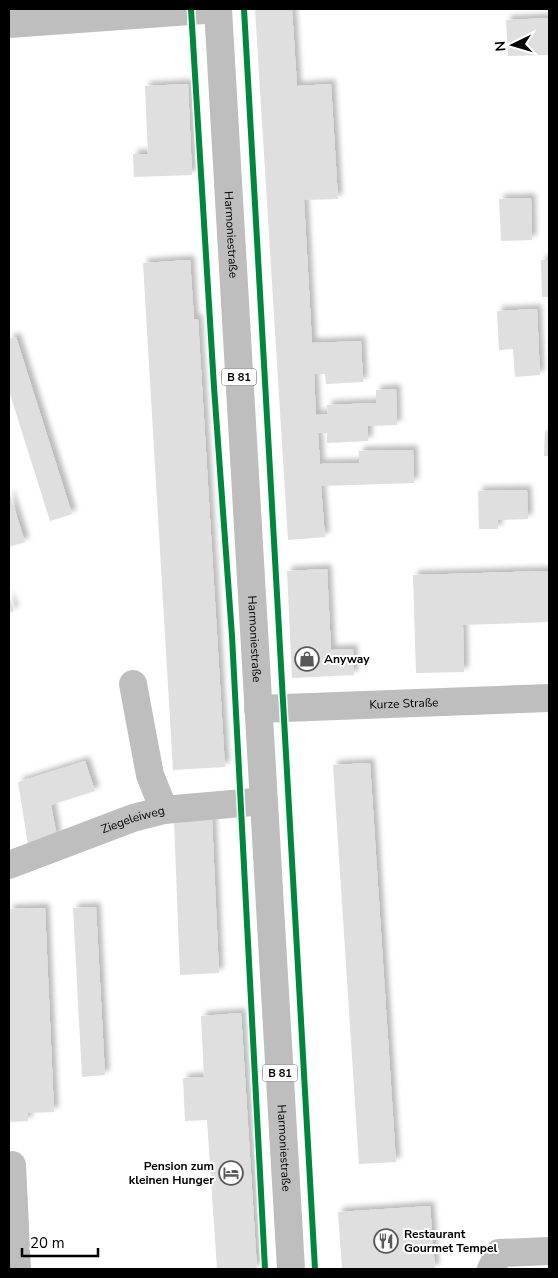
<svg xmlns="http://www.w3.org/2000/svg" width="558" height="1278" font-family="'Nunito Sans',sans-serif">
<defs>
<filter id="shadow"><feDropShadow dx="4.5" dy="-4.5" stdDeviation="2.5" flood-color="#0004"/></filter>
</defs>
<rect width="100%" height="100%" fill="#fff"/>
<g fill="#dfdfdf" filter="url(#shadow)">
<path d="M255 9H292L297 86 331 84 338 199 304 200 312 343 361 341 363 382 326 384 325 374H314L316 415 328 414 327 405 376 403V390L396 389 397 425 368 426V441L327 443V433H318L320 464 359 463V451L413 450 414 483 321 486 325 537 288 540Z"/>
<path d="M549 18V55L508 56 506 20Z"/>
<path d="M188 84 192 175 134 177 133 154H148L145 86Z"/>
<path d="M531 198 532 240 501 241 499 199Z"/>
<path d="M190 260 194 319H198L225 767 173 770 143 263Z"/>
<path d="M541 260H549V297H542Z"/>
<path d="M537 309 540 375 515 377 513 349 499 350 497 311Z"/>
<path d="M16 337 72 514 50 521 9 391V339Z"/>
<path d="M545 431H549V456H544Z"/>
<path d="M527 490 528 519 498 520V529H479L478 491Z"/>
<path d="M9 492 25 542 9 547Z"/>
<path d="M327 569 331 650 353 649 354 675 292 678 287 571Z"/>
<path d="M549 571V622L463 625 464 672 416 673 413 575Z"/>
<path d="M9 595 14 611 9 613Z"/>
<path d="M85 761 95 791 51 805 57 837 28 845 18 782Z"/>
<path d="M370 763 396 1162 359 1164 333 765Z"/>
<path d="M212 819 219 973 180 975 174 820Z"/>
<path d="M96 907 105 1075 82 1077 73 908Z"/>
<path d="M45 908 54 1112 28 1113V1121L9 1122V909Z"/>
<path d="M241 1013 257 1269H217L207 1120 185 1121 183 1078 204 1077 201 1016Z"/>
<path d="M430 1206 435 1269H342L338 1212Z"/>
</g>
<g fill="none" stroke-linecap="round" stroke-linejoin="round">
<g stroke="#bebebe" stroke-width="28">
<path d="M9 24 218 9"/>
<path d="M133 684 150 775 164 810"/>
<path id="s1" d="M258 709 549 698"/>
<path id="s2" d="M9 865 133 818 164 810 264 801"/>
<path d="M12 1165 17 1269"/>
<path d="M491 1269 499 1253 549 1251"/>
</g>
<path stroke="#bebebe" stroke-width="28" id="s3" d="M218 9 291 1269"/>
<g stroke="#fff" stroke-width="9">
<g id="cycleway">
<path d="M191 9 214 387 232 636 265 1269"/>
<path d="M244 9 315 1269"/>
</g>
</g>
<use href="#cycleway" stroke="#00873e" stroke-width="6"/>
</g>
<defs>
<g id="shop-ring" transform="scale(1.25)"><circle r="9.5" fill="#fff" stroke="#595959" stroke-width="1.5"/><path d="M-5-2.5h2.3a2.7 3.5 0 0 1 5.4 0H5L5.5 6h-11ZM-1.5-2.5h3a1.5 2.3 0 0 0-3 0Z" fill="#595959"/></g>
<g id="hotel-ring" transform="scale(1.25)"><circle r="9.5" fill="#fff" stroke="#595959" stroke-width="1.5"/><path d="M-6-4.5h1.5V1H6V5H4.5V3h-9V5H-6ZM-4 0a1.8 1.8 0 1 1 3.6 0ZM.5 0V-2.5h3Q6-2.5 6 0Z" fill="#595959"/></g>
<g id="restaurant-ring" transform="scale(1.25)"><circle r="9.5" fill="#fff" stroke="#595959" stroke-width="1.5"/><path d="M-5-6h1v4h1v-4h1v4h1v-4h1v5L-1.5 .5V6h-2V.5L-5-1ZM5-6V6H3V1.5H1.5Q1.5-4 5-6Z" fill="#595959"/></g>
</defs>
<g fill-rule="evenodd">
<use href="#shop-ring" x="307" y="659"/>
<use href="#hotel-ring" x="231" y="1173"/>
<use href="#restaurant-ring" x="386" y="1241"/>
</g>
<g text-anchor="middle" stroke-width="4" stroke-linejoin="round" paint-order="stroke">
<g fill="#fff" stroke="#4c4c4c" stroke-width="1">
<rect x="221.5" y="368.5" width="35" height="17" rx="4"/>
<rect x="262.5" y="1064.5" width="35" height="17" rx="4"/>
</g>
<g font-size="11" font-weight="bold" fill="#000">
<text x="239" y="381">B 81</text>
<text x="280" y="1077">B 81</text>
</g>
<g font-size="12" fill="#000" stroke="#fff">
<text dy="4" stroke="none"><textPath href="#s3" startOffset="226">Harmoniestraße</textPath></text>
<text dy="4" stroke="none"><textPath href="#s3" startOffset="631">Harmoniestraße</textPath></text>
<text dy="4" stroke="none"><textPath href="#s1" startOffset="146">Kurze Straße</textPath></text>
<text dy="4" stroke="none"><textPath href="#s2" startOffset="132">Ziegeleiweg</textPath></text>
<text dy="4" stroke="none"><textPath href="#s3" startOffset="1141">Harmoniestraße</textPath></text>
</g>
<g font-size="12" font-weight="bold" fill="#000" stroke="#fff" text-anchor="start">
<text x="324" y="663">Anyway</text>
<text x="214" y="1170" text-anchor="end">Pension zum<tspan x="214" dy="14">kleinen Hunger</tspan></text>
<text x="404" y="1238">Restaurant<tspan x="404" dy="14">Gourmet Tempel</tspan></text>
</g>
</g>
<rect width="558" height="1278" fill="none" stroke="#000000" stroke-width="20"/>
<g transform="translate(513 45) rotate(265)" stroke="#ffffff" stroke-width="4" paint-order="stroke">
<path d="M0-4L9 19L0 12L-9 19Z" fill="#000000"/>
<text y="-8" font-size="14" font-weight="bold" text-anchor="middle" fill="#000000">N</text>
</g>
<path d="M22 1248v8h76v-8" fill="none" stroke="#000000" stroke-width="2.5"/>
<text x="30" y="1248" font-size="15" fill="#000000" stroke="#ffffff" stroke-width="4" paint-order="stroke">20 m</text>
</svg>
